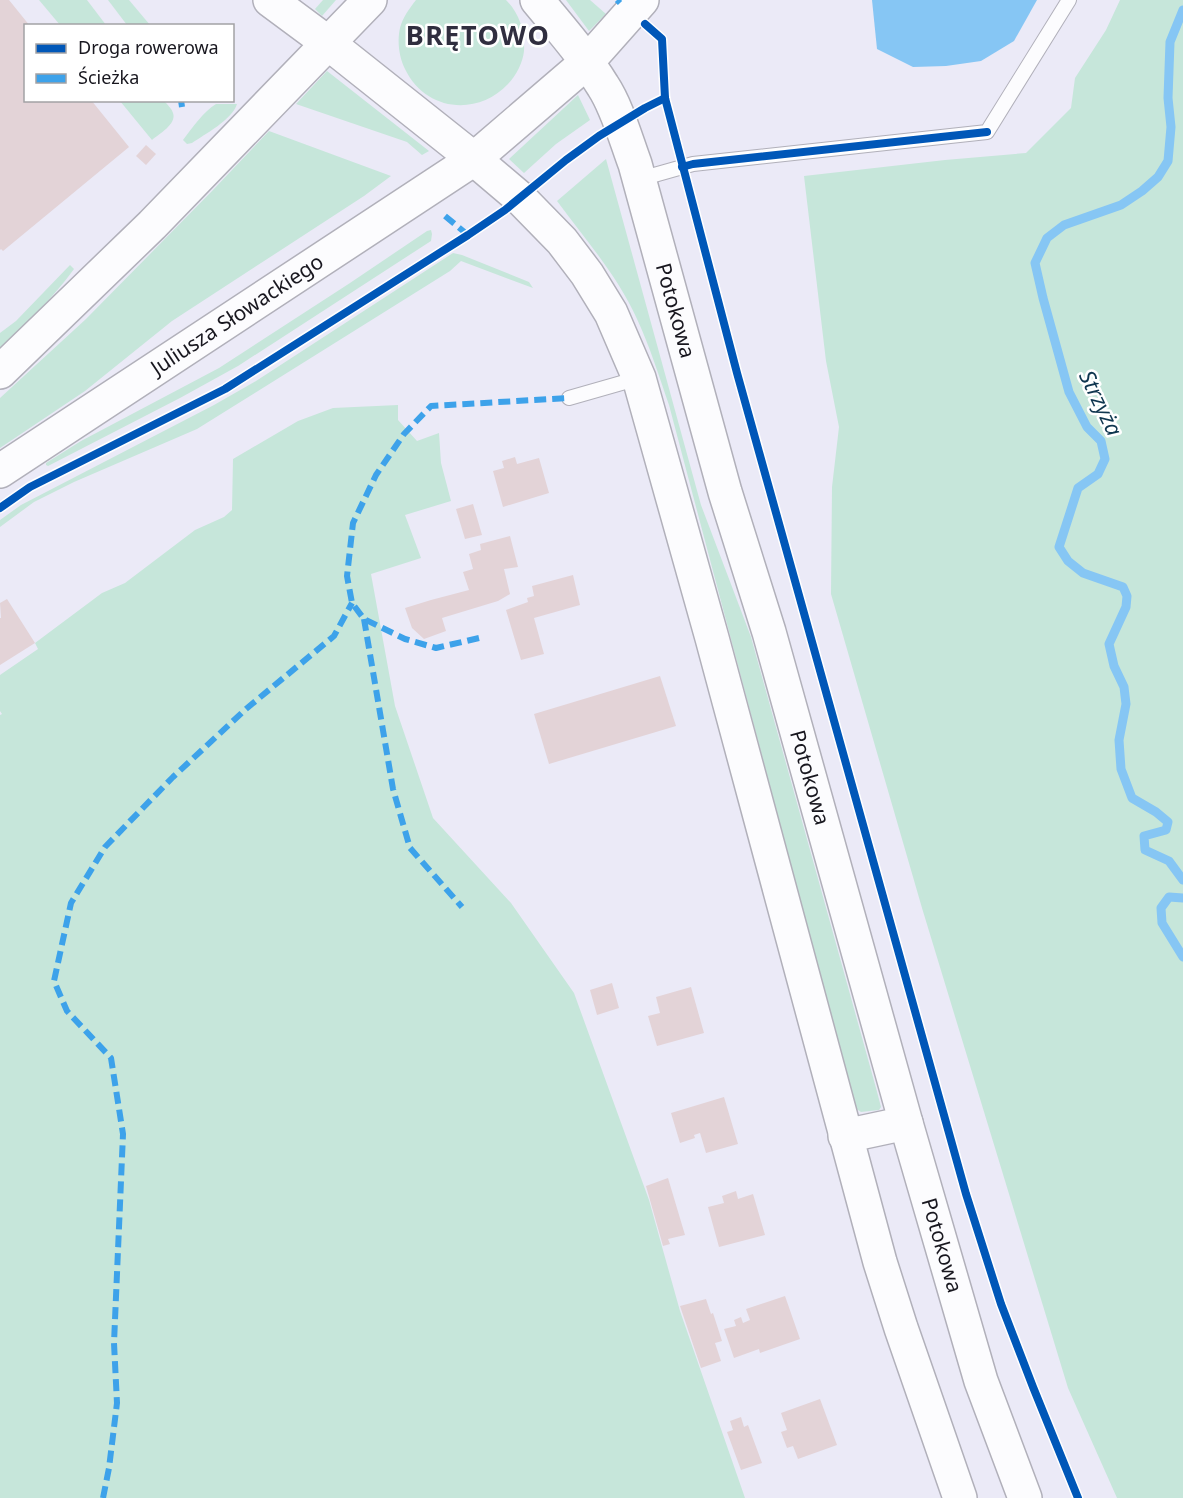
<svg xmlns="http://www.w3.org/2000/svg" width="1183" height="1498" font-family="'Noto Sans',sans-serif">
<rect width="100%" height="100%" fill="#ebeaf7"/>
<g fill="#c6e6da">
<path d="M39 0H87L106 25H60Z"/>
<path d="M108 0H129L150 25H127Z"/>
<path d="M323 0H336L322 16 315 9Z"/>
<path d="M416 0H506C520 14 525 32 524 51 523 62 516 76 508 84 477 117 425 111 405 69 399 57 397 41 400 28 403 17 409 9 416 0Z"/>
<path d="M566 0H590L606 14 589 31Z"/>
<path d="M1120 0H1183V1498H1117L1068 1388 922 908 831 594 832 487 839 427 826 361 804 176 945 160 1026 153 1071 108 1075 78 1106 30Z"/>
<path d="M327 71 429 151 422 155 407 142 296 104Z"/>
<path d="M578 95 590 120 556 144 524 173 509 159Z"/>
<path d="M120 101H164C167 104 172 109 173 113 177 124 159 134 152 140Z"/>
<path d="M216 104H237C232 120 205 134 192 143L187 144 183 140C193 127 203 112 216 104Z"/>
<path d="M269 131 391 176 364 196 172 321 85 391 0 448V398L86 319 213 190Z"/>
<path d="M606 159 701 505 751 637 876 1088 881 1107 879 1110 861 1112 858 1110 855 1107 669 405C659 376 650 347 637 319 617 275 585 239 557 201Z"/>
<path d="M431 230 432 234 431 241 238 366 180 398 48 466 46 465V463L81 441 219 368 350 283 427 231Z"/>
<path d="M453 253 462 255 529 282 533 288 461 261 450 271 197 429 74 482 34 502 0 527V520L21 505 214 405 256 381Z"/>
<path d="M70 265 74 269C53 298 27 323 0 348V333L16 321Z"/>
<path d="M398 405V420L417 441 439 433 441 463 451 501 405 515 421 558 371 574 395 706 433 818 511 903 574 993 649 1200 680 1311 745 1498H0V715L2 714 0 711V675L38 649 35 643 102 593 125 583 195 530 224 517 232 510 233 459 298 421 333 408Z"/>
</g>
<path fill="#86c6f4" d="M872 0H1037L1014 41 981 61 946 66 913 67 877 49Z"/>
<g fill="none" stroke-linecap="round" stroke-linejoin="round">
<g stroke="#86c6f4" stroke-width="9">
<path d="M1183 10 1170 42 1168 98 1171 127 1168 161 1158 177 1142 191 1121 205 1064 225 1047 238 1035 263 1043 298 1069 392 1087 427 1101 441 1105 459 1098 474 1078 488 1059 547 1068 561 1083 573 1123 587 1127 596 1126 607 1109 644 1114 666 1124 687 1126 704 1119 740 1121 769 1132 798 1156 812 1168 822 1166 830 1144 836 1145 850 1169 861 1183 880"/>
<path d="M1183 898 1169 897 1161 908 1162 923 1183 957"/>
</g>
</g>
<g fill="#e3d3d7">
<path d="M0 0H9L30 26H26V100H91L129 147 3 251 1 249 0 250Z"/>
<path d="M146 145 156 154 146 165 136 156Z"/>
<path d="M515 457 517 464 539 458 549 493 503 507 493 471 504 468 502 461Z"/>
<path d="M473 504 482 535 465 539 456 509Z"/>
<path d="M510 536 518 567 504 569 510 594 498 601 442 618 446 631 424 639 412 628 405 608 431 600 469 590 463 572 473 569 469 554 481 550 480 544Z"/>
<path d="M573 575 580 605 534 618 544 654 521 660 506 610 528 602 527 598 534 596 532 586Z"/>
<path d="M7 599 35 643 0 665V618H1L0 603Z"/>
<path d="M660 676 676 726 549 764 534 714Z"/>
<path d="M612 983 619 1008 597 1015 590 990Z"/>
<path d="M691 987 704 1033 657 1046 648 1016 660 1013 656 997Z"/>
<path d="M724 1097 738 1144 706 1153 700 1133 694 1135 695 1138 680 1143 671 1113Z"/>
<path d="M668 1178 685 1235 668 1239 670 1244 663 1246 646 1186Z"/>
<path d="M736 1191 738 1199 753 1194 765 1235 719 1247 708 1207 724 1203 722 1196Z"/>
<path d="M785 1296 800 1339 760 1353 759 1349 734 1358 724 1329 736 1326 734 1320 741 1317 743 1323 750 1320 746 1309Z"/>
<path d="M706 1299 711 1314 713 1313 722 1341 715 1343 721 1361 701 1368 680 1306Z"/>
<path d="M820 1399 837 1445 798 1459 793 1446 787 1448 781 1432 787 1430 781 1413Z"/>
<path d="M741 1417 744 1427 748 1425 762 1463 741 1470 727 1432 733 1430 730 1421Z"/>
</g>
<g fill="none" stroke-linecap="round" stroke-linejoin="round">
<g stroke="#b1b0ba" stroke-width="16">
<g id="service">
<path d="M640 179 693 164 987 132 1069 0"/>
<path d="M569 398 639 378"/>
</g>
</g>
<g stroke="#b1b0ba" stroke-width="36">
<path id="tertiary" d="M270 0 328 43"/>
</g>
<g stroke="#b1b0ba" stroke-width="36">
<g id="secondary">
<path id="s1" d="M537 0C560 28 584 55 603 86 617 107 626 140 635 164L725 492 769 632 906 1123 981 1381 1025 1498"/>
<path d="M328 43 474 159 520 198 562 241 587 274 611 313 639 378 712 638 880 1262 901 1328 960 1498"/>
<path d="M845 1136 906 1123"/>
</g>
</g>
<g stroke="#b1b0ba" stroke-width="36">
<g id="primary">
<path d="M0 372 152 225 370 0"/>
<path id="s2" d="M0 471 474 159 587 62 642 0"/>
</g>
</g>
<use href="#service" stroke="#fcfcfe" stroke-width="14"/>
<use href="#tertiary" stroke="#fcfcfe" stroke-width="33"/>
<use href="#secondary" stroke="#fcfcfe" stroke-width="33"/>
<use href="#primary" stroke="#fcfcfe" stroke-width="33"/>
<g stroke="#3da2ea" stroke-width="6" stroke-dasharray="12 6" stroke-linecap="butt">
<path d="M617 0 620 3"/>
<path d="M181 100 182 107"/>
<path d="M445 216 468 235"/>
<path d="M364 619 393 789 410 848 462 907"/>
<path d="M479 638 436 648 405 639 364 619 352 603 347 576 353 523 376 475 404 434 431 406 569 398"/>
<path d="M103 1498 109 1468 117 1403 114 1343 123 1134 111 1058 67 1011 54 981 71 903 105 847 173 777 246 709 334 636 352 603"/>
</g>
<g stroke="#fff" stroke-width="11">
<g id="cycleway">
<path d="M645 24 662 39 665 98 737 373 966 1194 1001 1304 1033 1387 1078 1498"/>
<path d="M682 167 693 164 987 132"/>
<path d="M0 508 30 487 225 389 468 235 505 210 566 160 599 136 645 108 665 98"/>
</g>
</g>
<use href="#cycleway" stroke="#0057b8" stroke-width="8"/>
</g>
<g text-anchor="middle" stroke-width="5" stroke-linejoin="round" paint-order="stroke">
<g font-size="21" fill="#18171f" stroke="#fff">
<text dy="7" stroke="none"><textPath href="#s1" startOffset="345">Potokowa</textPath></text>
<text dy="7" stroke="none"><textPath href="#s2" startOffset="284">Juliusza Słowackiego</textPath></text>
<text dy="7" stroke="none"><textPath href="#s1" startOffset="831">Potokowa</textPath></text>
<text dy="7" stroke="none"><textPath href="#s1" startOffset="1317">Potokowa</textPath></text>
</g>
<g font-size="22" font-style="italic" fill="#0f364f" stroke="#fff">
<text transform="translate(1101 403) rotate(64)" y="8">Strzyża</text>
</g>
<g font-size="27" font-weight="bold" letter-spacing="1.5" fill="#302e3f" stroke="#fff">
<text x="478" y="45">BRĘTOWO</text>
</g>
</g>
<rect x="24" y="24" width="210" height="78" fill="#ffffff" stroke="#a3a2a5" stroke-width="1.5"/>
<rect x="36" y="44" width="30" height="9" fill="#0057b8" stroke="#a3a2a5" stroke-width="1.5"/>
<text x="78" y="54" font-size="18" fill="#18171f">Droga rowerowa</text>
<rect x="36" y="74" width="30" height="9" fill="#3da2ea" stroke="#a3a2a5" stroke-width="1.5"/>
<text x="78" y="84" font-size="18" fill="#18171f">Ścieżka</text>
</svg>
